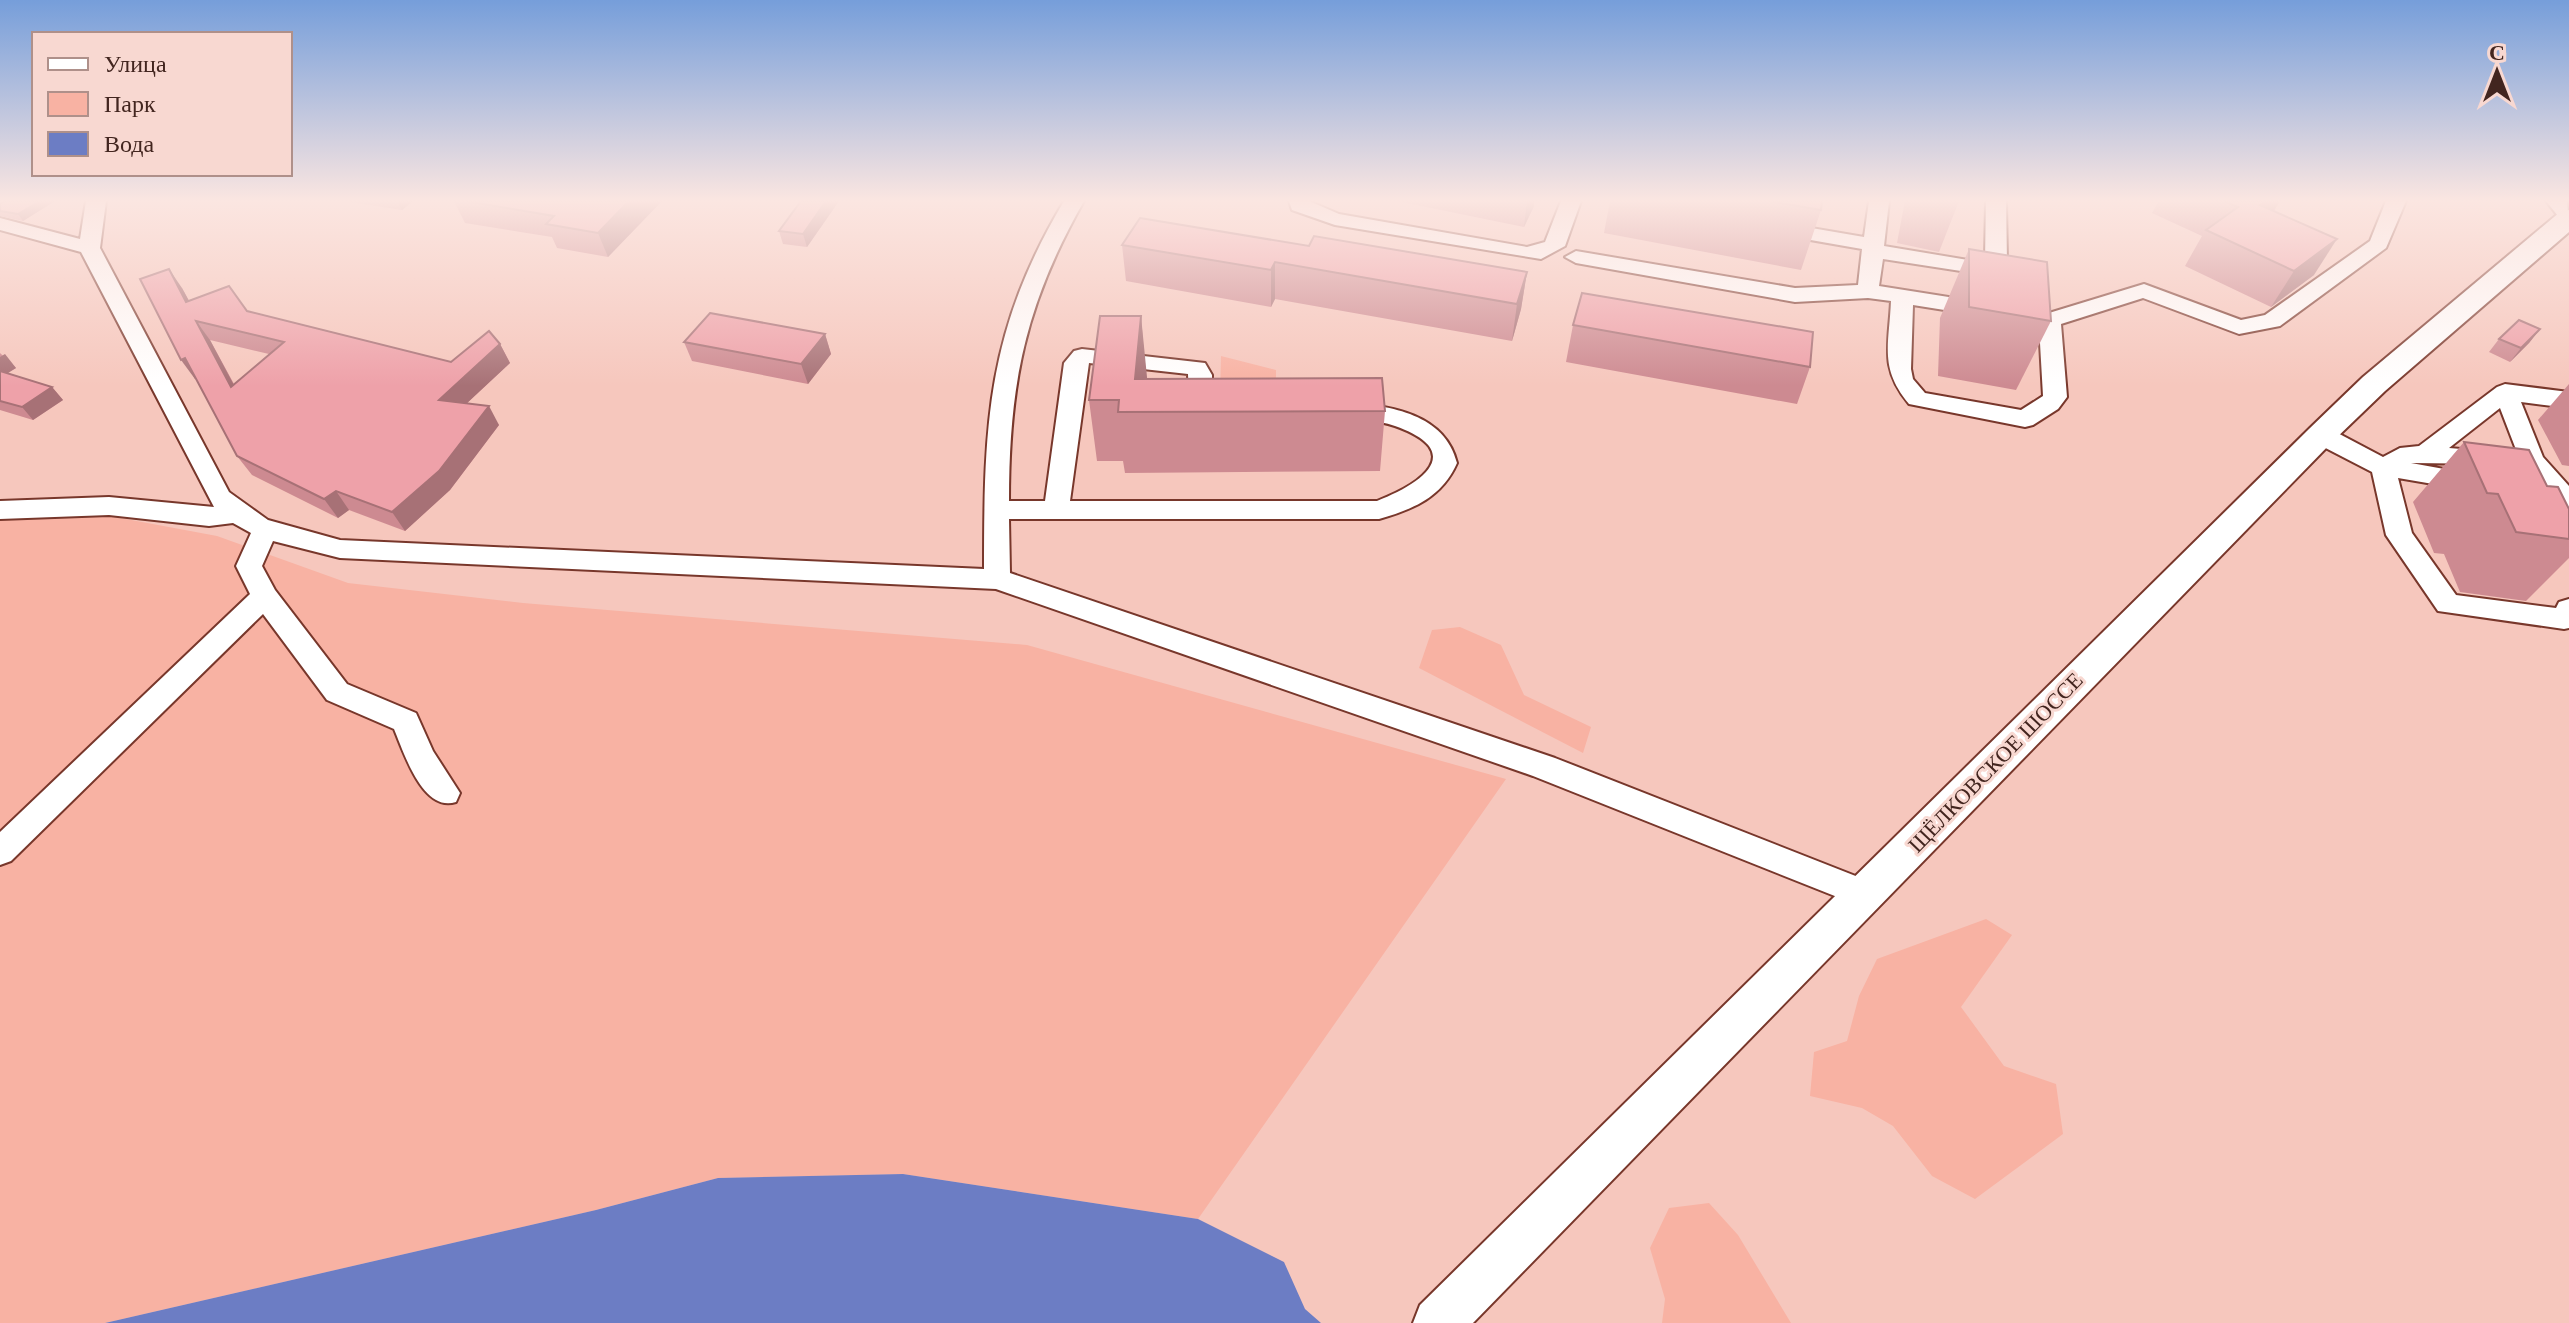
<svg xmlns="http://www.w3.org/2000/svg" width="2569" height="1323" font-family="'Times New Roman',serif">
<rect width="100%" height="100%" fill="#f6c7bd"/>
<g fill="#f8b2a3">
<path d="M1221 356 1276 370V399H1220Z"/>
<path d="M99 514 217 536 348 583 523 603 1027 645 1506 779 1198 1219 903 1174 718 1178 596 1210 105 1323H0V519Z"/>
<path d="M1460 627 1501 645 1524 695 1591 727 1583 753 1419 668 1432 630Z"/>
<path d="M1986 919 2012 935 1961 1007 2004 1066 2056 1084 2063 1134 1975 1199 1932 1176 1893 1126 1862 1108 1810 1096 1814 1052 1847 1041 1859 996 1877 959Z"/>
<path d="M1709 1203 1738 1235 1791 1323H1662L1665 1299 1650 1248 1669 1208Z"/>
</g>
<path fill="#6c7dc4" d="M903 1174 1198 1219 1284 1262 1305 1309 1321 1323H105L596 1210 718 1178Z"/>
<g fill="none" stroke-linecap="round" stroke-linejoin="round">
<g stroke="#78372b" stroke-width="4">
<g id="minor">
<path d="M86 201H106L100 248 229 492 268 520 340 540 984 569C984 422 987 331 1064 201H1084C1025 304 1009 384 1009 501H1045L1064 363 1074 351 1082 349 1205 363 1212 375V400L1221 410 1209 418C1185 411 1189 394 1188 374L1089 363 1070 501H1377C1421 484 1468 452 1395 426 1376 419 1357 421 1339 416L1335 410 1347 402C1391 406 1445 414 1457 463 1442 497 1414 509 1379 519H1009L1010 573 1555 758 1876 884 1881 894 1876 904 1865 908 1533 776 996 589 340 558 273 541 262 566 275 590 347 684 416 713 433 751 460 793 456 802C423 813 404 753 394 729L327 700 263 614 11 861 0 865V832L250 594 236 566 251 533 233 523 209 526 109 515 0 519V501L109 497 214 507 81 252 0 230V218L80 239Z"/>
<path d="M1289 201H1309L1339 214 1527 247 1545 242 1561 201H1581L1565 246 1541 259 1335 225 1292 210Z"/>
<path d="M1869 201H1889L1884 246 1974 261 1985 260 1986 201H2006L2007 261 1998 272 1974 273 1883 259 1879 286 2049 313 2144 284 2241 320 2265 315 2370 241 2386 201H2406L2386 248 2280 326 2239 334 2143 298 2061 324 2067 397 2058 409 2033 425 2025 427 1909 404C1879 368 1889 346 1891 301L1868 298 1795 302 1576 263 1565 257 1576 251 1795 288 1858 285 1862 249 1776 234 1766 228 1776 222 1864 237ZM1913 305 2039 325 2043 396 2021 410 1925 393 1913 379 1911 369Z"/>
<path d="M2546 201H2567L2569 223 2562 221Z"/>
<path d="M2505 384 2569 392V408L2521 402 2543 457 2569 486V511L2560 508 2520 460 2500 408 2449 448 2499 452 2502 458 2499 464 2411 463 2483 476 2487 482 2483 488 2474 491 2398 478 2412 533 2456 595 2556 608 2559 602 2569 599V628L2564 629 2438 611 2386 535 2372 472 2312 441 2309 435 2321 427 2330 429 2383 457 2400 448 2419 446 2497 387Z"/>
</g>
</g>
<g stroke="#78372b" stroke-width="4">
<path id="major" d="M2569 210V232L2385 391 2332 442 1473 1323H1413L1420 1305 2310 428 2363 377 2560 212Z"/>
</g>
<use href="#minor" fill="#fff" fill-rule="evenodd"/>
<use href="#major" fill="#fff" fill-rule="evenodd"/>
</g>
<g fill="#cd8a91" fill-rule="evenodd">
<path d="M5 201H55L23 221 0 216V204Z"/>
<path d="M344 201H413L402 210Z"/>
<path d="M454 201H662L608 257 557 248 552 237 465 223Z"/>
<path d="M801 201H839L807 247 783 244 779 231Z"/>
<path d="M1397 201H1534V206L1524 227Z"/>
<path d="M1610 201H1822L1821 210 1801 270 1604 233Z"/>
<path d="M1905 201H1959L1939 252 1897 243Z"/>
<path d="M2159 201H2280L2274 211 2314 275 2271 307 2185 266 2202 236 2152 213Z"/>
<path d="M1122 245 1309 246 1527 272 1521 309 1512 341 1275 299 1271 307 1126 281Z"/>
<path d="M1969 249 2051 321 2016 390 1938 376 1940 318Z"/>
<path d="M182 288 189 301 247 311 451 362 500 344 510 363 467 403 499 425 450 490 405 531 349 510 338 518 252 475 237 456 196 379H195ZM210 340 269 354 234 384Z"/>
<path d="M1141 316 1146 379 1385 411 1380 471 1125 473 1123 461H1097L1089 400Z"/>
<path d="M1573 325 1810 367 1797 404 1566 362Z"/>
<path d="M2540 329 2529 343 2510 362 2489 352 2499 339Z"/>
<path d="M825 334 831 354 808 384 692 361 684 342Z"/>
<path d="M0 353 16 368 7 373 52 387 63 400 33 420 0 410Z"/>
<path d="M2569 384V466L2562 465 2538 420Z"/>
<path d="M2464 442 2547 486 2569 509V558L2526 601 2460 592 2444 554 2434 553 2413 502Z"/>
</g>
<g fill="#a77176">
<path d="M40 201H55L23 221 18 214Z"/>
<path d="M397 201H413L402 210Z"/>
<path d="M629 201H662L608 257 598 233Z"/>
<path d="M826 201H839L807 247 803 234Z"/>
<path d="M1527 201H1534V206L1524 227Z"/>
<path d="M2265 201H2280L2269 218 2260 205Z"/>
<path d="M2337 239 2314 275 2271 307 2294 271Z"/>
<path d="M1275 262V299L1271 307V270Z"/>
<path d="M169 269 182 288 200 321 186 302Z"/>
<path d="M1527 272 1521 309 1512 341 1517 304Z"/>
<path d="M1141 316 1147 377 1144 412 1135 379Z"/>
<path d="M196 321 210 340 245 406 231 387Z"/>
<path d="M2540 329 2529 343 2510 362 2521 348Z"/>
<path d="M825 334 831 354 808 384 801 364Z"/>
<path d="M500 344 510 363 450 419 439 400Z"/>
<path d="M5 354 16 368 0 378V357Z"/>
<path d="M185 358 199 377 195 379 181 360Z"/>
<path d="M52 387 63 400 33 420 22 407Z"/>
<path d="M489 406 499 425 450 490 405 531 392 512Z"/>
<path d="M336 491 349 510 338 518 324 499Z"/>
</g>
<g fill="#eea1a9" stroke="#a77176" stroke-width="2" fill-rule="evenodd">
<path d="M5 201H40L18 214 0 211V204Z"/>
<path d="M466 201H629L598 233 546 224 554 216Z"/>
<path d="M801 201H826L803 234 779 231Z"/>
<path d="M1769 201H1822L1821 210Z"/>
<path d="M2224 201H2265L2260 205 2337 239 2294 271 2206 230 2238 207Z"/>
<path d="M1140 218 1309 246 1314 236 1527 272 1517 304 1275 262 1271 270 1122 245Z"/>
<path d="M1969 249 2047 262 2051 321 1969 307Z"/>
<path d="M169 269 186 302 229 286 247 311 451 362 489 331 500 344 439 400 489 406 439 471 392 512 336 491 324 499 237 456 185 358 181 360 140 279ZM196 321 284 342 231 387Z"/>
<path d="M1582 293 1813 332 1810 367 1573 325Z"/>
<path d="M710 313 825 334 801 364 684 342Z"/>
<path d="M1100 316H1141L1135 379 1382 378 1385 411 1118 412 1119 400H1089Z"/>
<path d="M2519 320 2540 329 2521 348 2499 339Z"/>
<path d="M0 371 52 387 22 407 0 401Z"/>
<path d="M2464 442 2529 450 2547 486 2558 487 2569 509V539L2516 532 2498 494 2487 493Z"/>
</g>
<linearGradient id="sky" x2="0" y2="1"><stop stop-color="#769eda"/><stop offset="0.52" stop-color="#fbe6e1"/><stop offset="1" stop-color="#fbe6e1" stop-opacity="0"/></linearGradient>
<rect width="2569" height="386" fill="url(#sky)"/>
<g text-anchor="middle" stroke-width="6" stroke-linejoin="round" paint-order="stroke">
<g font-size="22" fill="#42251f" stroke="#f8d8d1">
<text transform="translate(1995 762) rotate(-46)" y="8">ЩЁЛКОВСКОЕ ШОССЕ</text>
</g>
</g>
<rect x="32" y="32" width="260" height="144" fill="#f8d8d1" stroke="#af908a" stroke-width="2"/>
<rect x="48" y="58" width="40" height="12" fill="#ffffff" stroke="#af908a" stroke-width="2"/>
<text x="104" y="72" font-size="24" fill="#42251f">Улица</text>
<rect x="48" y="92" width="40" height="24" fill="#f8b2a3" stroke="#af908a" stroke-width="2"/>
<text x="104" y="112" font-size="24" fill="#42251f">Парк</text>
<rect x="48" y="132" width="40" height="24" fill="#6c7dc4" stroke="#af908a" stroke-width="2"/>
<text x="104" y="152" font-size="24" fill="#42251f">Вода</text>
<g transform="translate(2497 72)" stroke="#f8d8d1" stroke-width="6" paint-order="stroke">
<path d="M0-6L14 30L0 20L-14 30Z" fill="#42251f"/>
<text y="-12" font-size="22" font-weight="bold" text-anchor="middle" fill="#42251f">С</text>
</g>
</svg>
